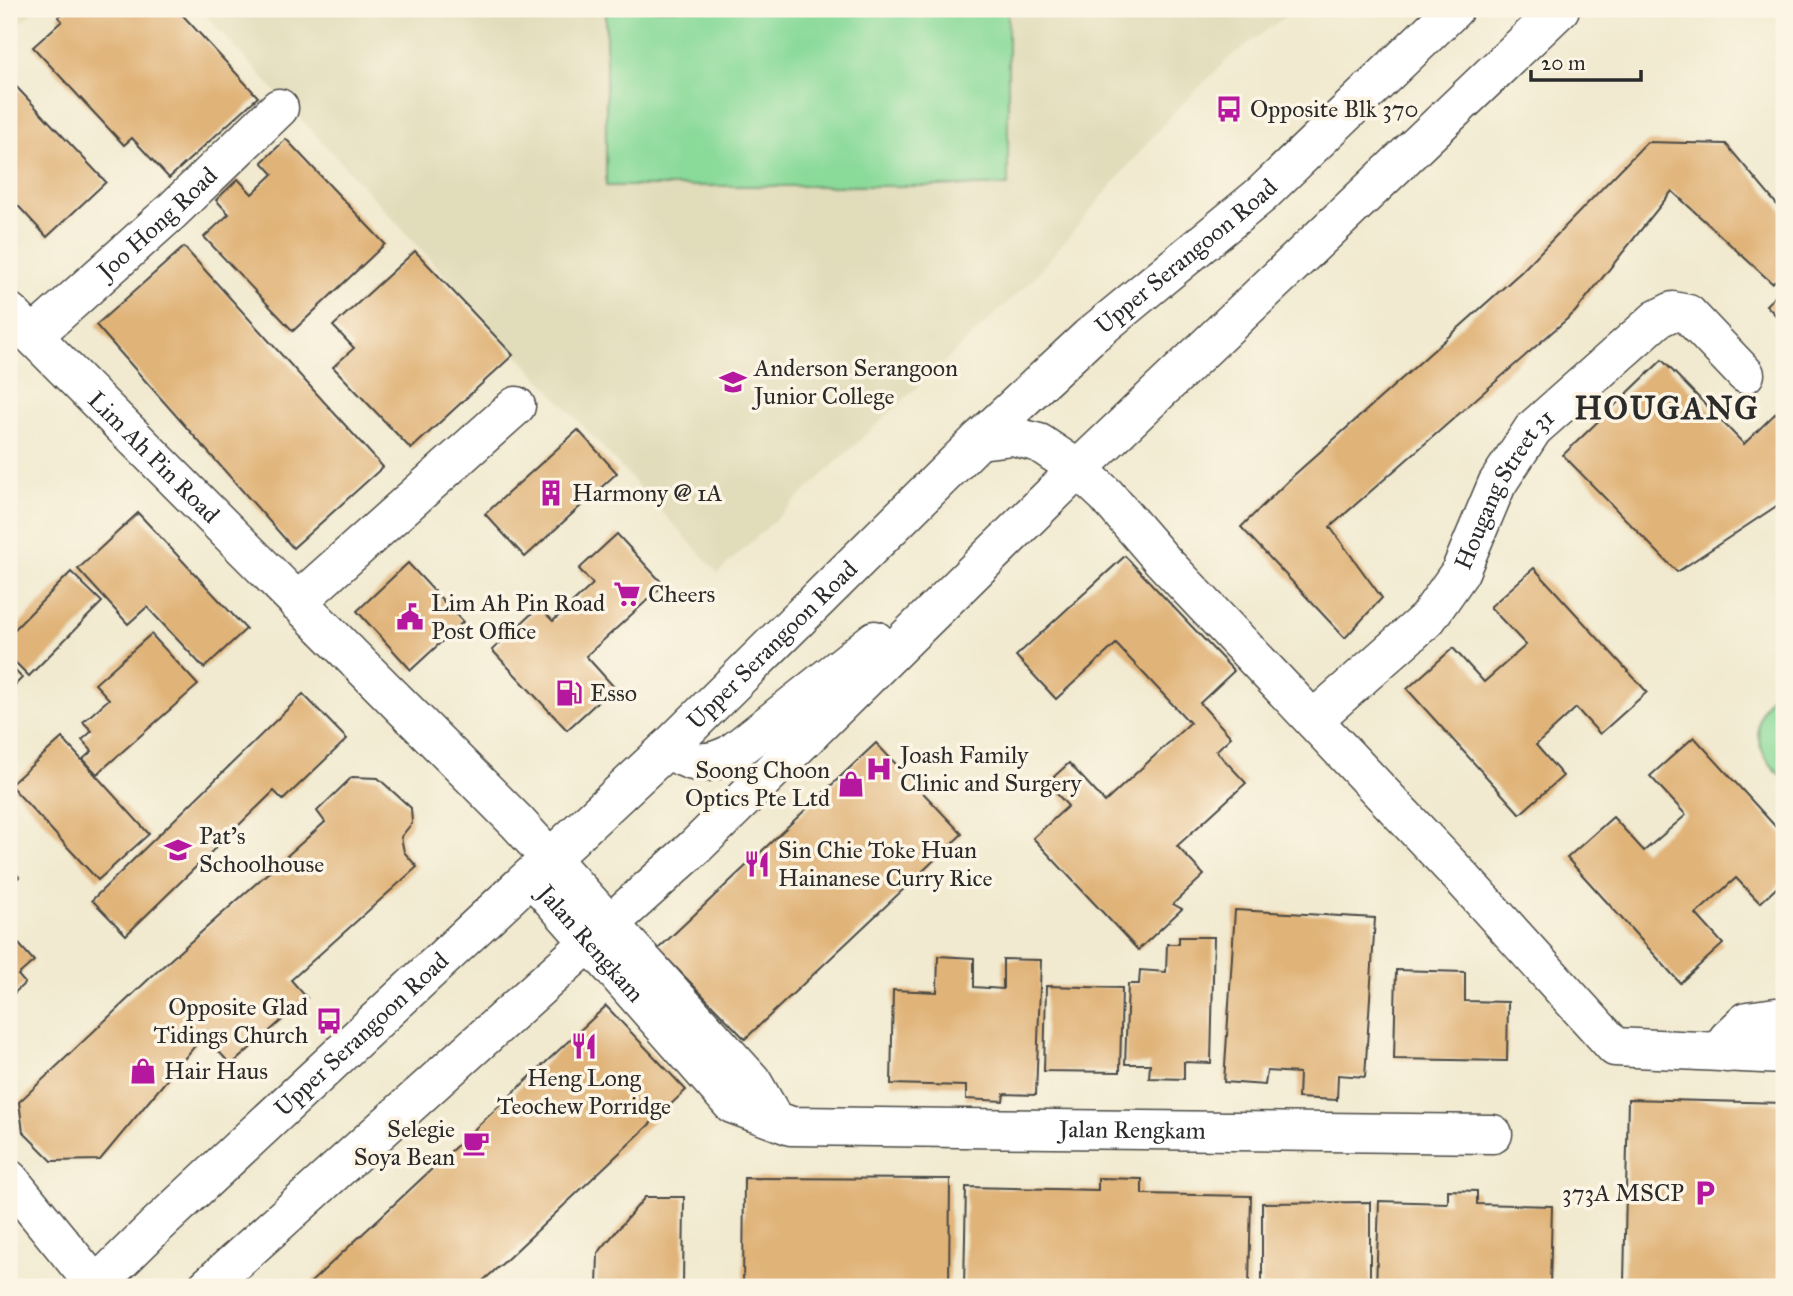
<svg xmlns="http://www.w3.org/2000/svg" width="1793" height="1296" font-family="'IM FELL Great Primer',serif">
<rect width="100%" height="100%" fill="#fcf5e5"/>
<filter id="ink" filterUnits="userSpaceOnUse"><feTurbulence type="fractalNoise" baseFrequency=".0143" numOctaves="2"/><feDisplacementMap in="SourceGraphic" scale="14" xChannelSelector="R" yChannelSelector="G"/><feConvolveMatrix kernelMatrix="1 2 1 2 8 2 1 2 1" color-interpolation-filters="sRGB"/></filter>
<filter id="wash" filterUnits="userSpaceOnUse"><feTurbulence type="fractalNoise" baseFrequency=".00686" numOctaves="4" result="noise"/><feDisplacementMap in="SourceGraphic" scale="28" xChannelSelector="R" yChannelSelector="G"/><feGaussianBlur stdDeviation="1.57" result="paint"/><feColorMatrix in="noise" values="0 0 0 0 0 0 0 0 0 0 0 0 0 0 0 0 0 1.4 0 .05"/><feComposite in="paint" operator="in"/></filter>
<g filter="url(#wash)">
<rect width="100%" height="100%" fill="#f1ead0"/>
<g fill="#e1dcba">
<path d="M9 9H36L9 33Z"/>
<path d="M200 9H1296L1230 57 1170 116 1033 279 718 573Z"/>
</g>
<g fill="#8ada9a" stroke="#5a8262" stroke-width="2">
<rect x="606" y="9" width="402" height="177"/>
<path d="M1784 685V777C1750 752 1749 709 1784 685Z"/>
</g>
<g id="blocks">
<g fill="#e0b378">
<path d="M67 9H177L258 97 169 178 132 138 124 145 33 47 62 21 58 17Z"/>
<path d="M9 79 106 182 47 237 9 196Z"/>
<path d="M286 139 385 244 293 331 204 237 229 214 216 200 238 179 252 194 273 174 262 162Z"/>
<path d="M1647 142 1726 144 1784 213V276L1772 283 1672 191 1575 312 1330 527 1382 598 1345 638 1241 527 1293 476 1521 272Z"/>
<path d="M184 247 383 467 293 548 96 325Z"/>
<path d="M415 251 513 355 411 449 333 367 354 348 333 326Z"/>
<path d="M1784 288V324L1766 305Z"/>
<path d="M1662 360 1744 444 1784 405V501L1677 572 1563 455Z"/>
<path d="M578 430 617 473 525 557 485 514Z"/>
<path d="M138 513 246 629 204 668 147 607 128 624 78 569Z"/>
<path d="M617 534 664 585 586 656 614 687 567 730 492 650 539 607 553 621 593 584 579 569Z"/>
<path d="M1125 556 1234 671 1200 703 1231 737 1216 751 1246 783 1177 846 1204 875 1173 904 1182 909 1138 950 1033 838 1068 806 1047 783 1069 763 1105 802 1190 723 1116 644 1056 699 1016 656Z"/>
<path d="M408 563 463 622 411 670 357 611Z"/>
<path d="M1534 568 1647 692 1600 734 1576 708 1536 745 1563 776 1520 814 1407 689 1453 648 1484 682 1526 645 1490 607Z"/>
<path d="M71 572 102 602 29 676 9 656V635Z"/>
<path d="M151 634 198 685 97 774 83 759 92 751 82 740 92 731 83 722 109 699 95 684Z"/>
<path d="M9 664 22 678 9 691Z"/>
<path d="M303 694 347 739 283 800 274 791 126 935 92 900Z"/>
<path d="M1694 737 1784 836V881L1760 903 1736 878 1696 914 1723 944 1680 983 1567 858 1613 817 1644 851 1686 815 1650 776Z"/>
<path d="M62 738 149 834 98 880 10 785Z"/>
<path d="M876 743 962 834 745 1039 658 949Z"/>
<path d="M352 777 378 778 411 808 412 823 401 837 404 852 417 867 291 980 307 998 231 1065 204 1035 100 1160 52 1161 23 1132 19 1102 151 977 325 822 317 811Z"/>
<path d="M9 866 19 877 9 886Z"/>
<path d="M1235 910 1375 918 1365 1077 1338 1075 1337 1100 1298 1098 1299 1073 1267 1071 1265 1085 1224 1082Z"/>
<path d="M9 933 34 961 18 975 25 983 9 998Z"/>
<path d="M1179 937H1214L1211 1063 1184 1062V1079L1149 1078 1150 1064H1125L1128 984H1139L1140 970 1166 972 1167 944H1179Z"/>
<path d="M938 956 974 958V987L1003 989V959L1041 960 1036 1095 1004 1094 1003 1101 966 1099V1086L891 1084 893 990 937 992Z"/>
<path d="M1396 970 1465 972V1001L1508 1002 1507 1061 1394 1059Z"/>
<path d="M1046 986 1122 988 1120 1072 1044 1071Z"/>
<path d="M606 1006 686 1090 503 1263 476 1287 309 1284Z"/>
<path d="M1628 1099 1784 1103V1287L1624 1283Z"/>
<path d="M744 1178 950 1179 949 1287H743Z"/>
<path d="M1098 1178 1142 1179V1194L1251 1196 1249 1287H964L966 1187 1098 1190Z"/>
<path d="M1448 1190 1477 1191V1204L1552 1206 1550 1287H1376L1379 1201 1448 1203Z"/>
<path d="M645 1197H684L683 1287H597L598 1253Z"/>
<path d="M1370 1202V1287H1262V1203Z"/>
</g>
</g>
</g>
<g filter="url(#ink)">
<use href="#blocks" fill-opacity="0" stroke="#494844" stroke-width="2"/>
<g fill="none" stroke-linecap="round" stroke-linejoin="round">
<g stroke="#494844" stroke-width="41">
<g id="minor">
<path id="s1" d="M9 312 517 822 752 1081 774 1119"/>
<path id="s2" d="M33 336 171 212 279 108"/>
<path d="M979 440 1013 436 1039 443 1078 469 1106 495 1163 561 1461 877 1615 1047 1784 1055"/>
<path d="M297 602 516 406"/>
<path id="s3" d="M1313 720 1427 619 1460 572 1497 484 1533 429 1657 319 1673 311 1688 314 1745 374"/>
<path id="s4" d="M532 877 732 1104 791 1126 1493 1134"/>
<path d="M1727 1053 1728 1039 1747 1021 1776 1017 1784 1023"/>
<path d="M9 1179 96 1286"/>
</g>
</g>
<g stroke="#494844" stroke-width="41">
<g id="major">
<path d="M667 749C693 763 702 768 731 754L875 640"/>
<path id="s5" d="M94 1287 153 1229 667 749 979 440 1089 337 1261 195 1454 9"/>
<path d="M207 1287 694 848 1078 469 1560 9"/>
</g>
</g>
<use href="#minor" stroke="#fff" stroke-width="38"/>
<use href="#major" stroke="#fff" stroke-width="38"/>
</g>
</g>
<defs>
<g id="bus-bare" transform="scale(2.1)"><path d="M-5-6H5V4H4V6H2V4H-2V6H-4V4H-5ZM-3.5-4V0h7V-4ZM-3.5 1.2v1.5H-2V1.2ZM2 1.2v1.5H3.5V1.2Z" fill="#b5179e" stroke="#fcf5e5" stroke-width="2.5" paint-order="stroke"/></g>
<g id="university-bare" transform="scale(2.1)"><path d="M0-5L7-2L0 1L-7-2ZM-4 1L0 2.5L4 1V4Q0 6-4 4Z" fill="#b5179e" stroke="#fcf5e5" stroke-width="2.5" paint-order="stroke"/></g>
<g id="building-bare" transform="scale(2.1)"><path d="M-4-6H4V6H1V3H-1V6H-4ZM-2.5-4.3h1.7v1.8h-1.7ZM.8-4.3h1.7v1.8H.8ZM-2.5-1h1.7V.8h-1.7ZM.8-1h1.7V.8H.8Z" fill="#b5179e" stroke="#fcf5e5" stroke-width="2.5" paint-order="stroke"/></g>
<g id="supermarket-bare" transform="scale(2.1)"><path d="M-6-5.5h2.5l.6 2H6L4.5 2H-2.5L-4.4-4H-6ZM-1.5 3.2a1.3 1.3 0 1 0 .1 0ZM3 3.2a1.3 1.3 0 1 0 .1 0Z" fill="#b5179e" stroke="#fcf5e5" stroke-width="2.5" paint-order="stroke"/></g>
<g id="civic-bare" transform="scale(2.1)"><path d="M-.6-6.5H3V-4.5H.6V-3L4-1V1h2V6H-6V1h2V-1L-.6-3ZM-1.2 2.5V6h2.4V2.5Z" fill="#b5179e" stroke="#fcf5e5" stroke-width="2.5" paint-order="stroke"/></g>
<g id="fuel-bare" transform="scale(2.1)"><path d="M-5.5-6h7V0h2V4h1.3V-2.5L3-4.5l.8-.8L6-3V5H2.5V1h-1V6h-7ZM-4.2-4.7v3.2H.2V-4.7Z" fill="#b5179e" stroke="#fcf5e5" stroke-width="2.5" paint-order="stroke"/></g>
<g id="hospital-bare" transform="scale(2.1)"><path d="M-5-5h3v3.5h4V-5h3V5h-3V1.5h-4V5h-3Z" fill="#b5179e" stroke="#fcf5e5" stroke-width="2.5" paint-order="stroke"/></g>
<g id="shop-bare" transform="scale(2.1)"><path d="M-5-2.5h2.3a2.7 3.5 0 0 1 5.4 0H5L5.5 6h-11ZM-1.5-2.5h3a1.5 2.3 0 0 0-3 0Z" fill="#b5179e" stroke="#fcf5e5" stroke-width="2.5" paint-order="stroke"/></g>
<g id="school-bare" transform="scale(2.1)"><path d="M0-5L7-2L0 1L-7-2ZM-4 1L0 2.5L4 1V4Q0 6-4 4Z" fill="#b5179e" stroke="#fcf5e5" stroke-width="2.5" paint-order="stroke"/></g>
<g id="restaurant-bare" transform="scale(2.1)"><path d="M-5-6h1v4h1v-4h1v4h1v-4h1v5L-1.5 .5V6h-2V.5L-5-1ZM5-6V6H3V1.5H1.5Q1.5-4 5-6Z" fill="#b5179e" stroke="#fcf5e5" stroke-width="2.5" paint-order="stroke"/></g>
<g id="cafe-bare" transform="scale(2.1)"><path d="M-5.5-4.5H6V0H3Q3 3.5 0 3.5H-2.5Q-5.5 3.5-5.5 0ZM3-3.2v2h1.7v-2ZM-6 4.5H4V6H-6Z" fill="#b5179e" stroke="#fcf5e5" stroke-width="2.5" paint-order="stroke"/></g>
<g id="parking-bare" transform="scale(2.1)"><path d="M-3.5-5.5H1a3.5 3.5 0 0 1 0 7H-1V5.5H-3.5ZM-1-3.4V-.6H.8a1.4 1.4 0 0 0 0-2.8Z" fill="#b5179e" stroke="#fcf5e5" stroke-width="2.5" paint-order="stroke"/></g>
</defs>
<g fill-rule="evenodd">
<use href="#bus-bare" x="1229" y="109"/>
<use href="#university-bare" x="733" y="382"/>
<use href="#building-bare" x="551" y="493"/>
<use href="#supermarket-bare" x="627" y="594"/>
<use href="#civic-bare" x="410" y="617"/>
<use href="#fuel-bare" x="569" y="693"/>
<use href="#hospital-bare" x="879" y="769"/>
<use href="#shop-bare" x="851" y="784"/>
<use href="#school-bare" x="178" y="850"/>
<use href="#restaurant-bare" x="757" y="864"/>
<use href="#bus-bare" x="329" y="1021"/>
<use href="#restaurant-bare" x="584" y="1046"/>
<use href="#shop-bare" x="143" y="1071"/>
<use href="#cafe-bare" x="476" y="1143"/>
<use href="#parking-bare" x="1705" y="1193"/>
</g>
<g text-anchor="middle" stroke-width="7" stroke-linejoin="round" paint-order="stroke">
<g font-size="24" fill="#2b2b2b" stroke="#fcf5e5" text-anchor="start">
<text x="1250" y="117">Opposite Blk 370</text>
<text x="754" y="376">Anderson Serangoon<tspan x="754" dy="28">Junior College</tspan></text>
<text x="572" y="501">Harmony @ 1A</text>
<text x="648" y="602">Cheers</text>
<text x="431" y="611">Lim Ah Pin Road<tspan x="431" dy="28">Post Office</tspan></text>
<text x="590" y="701">Esso</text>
<text x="900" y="763">Joash Family<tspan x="900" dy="28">Clinic and Surgery</tspan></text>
<text x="830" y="778" text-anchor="end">Soong Choon<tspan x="830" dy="28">Optics Pte Ltd</tspan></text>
<text x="199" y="844">Pat's<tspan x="199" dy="28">Schoolhouse</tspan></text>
<text x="778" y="858">Sin Chie Toke Huan<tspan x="778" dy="28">Hainanese Curry Rice</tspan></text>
<text x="308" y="1015" text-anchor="end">Opposite Glad<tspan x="308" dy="28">Tidings Church</tspan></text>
<text x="164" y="1079">Hair Haus</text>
<text x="584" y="1086" text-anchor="middle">Heng Long<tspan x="584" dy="28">Teochew Porridge</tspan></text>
<text x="455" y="1137" text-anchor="end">Selegie<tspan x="455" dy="28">Soya Bean</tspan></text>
<text x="1684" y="1201" text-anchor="end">373A MSCP</text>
</g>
<g font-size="24" fill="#2b2b2b" stroke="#fcf5e5">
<text dy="8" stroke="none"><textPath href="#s2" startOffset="168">Joo Hong Road</textPath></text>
<text dy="8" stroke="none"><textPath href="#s5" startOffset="1502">Upper Serangoon Road</textPath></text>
<text dy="8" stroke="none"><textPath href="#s1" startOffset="205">Lim Ah Pin Road</textPath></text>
<text dy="8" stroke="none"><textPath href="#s3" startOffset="304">Hougang Street 31</textPath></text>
<text dy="8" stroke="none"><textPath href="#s5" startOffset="934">Upper Serangoon Road</textPath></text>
<text dy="8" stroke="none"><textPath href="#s4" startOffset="89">Jalan Rengkam</textPath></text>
<text dy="8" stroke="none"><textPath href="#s5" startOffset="368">Upper Serangoon Road</textPath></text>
<text dy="8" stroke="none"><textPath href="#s4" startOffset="707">Jalan Rengkam</textPath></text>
</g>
<g font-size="32" font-weight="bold" letter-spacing="2" fill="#2b2b2b" stroke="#fcf5e5">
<text x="1667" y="419">HOUGANG</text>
</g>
</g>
<rect width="1793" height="1296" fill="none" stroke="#fcf5e5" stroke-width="35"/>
<path d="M1531 70v10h110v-10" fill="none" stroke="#2b2b2b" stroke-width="3.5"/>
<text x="1541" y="70" font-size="21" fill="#2b2b2b" stroke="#fcf5e5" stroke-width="5" paint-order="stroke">20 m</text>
</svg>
